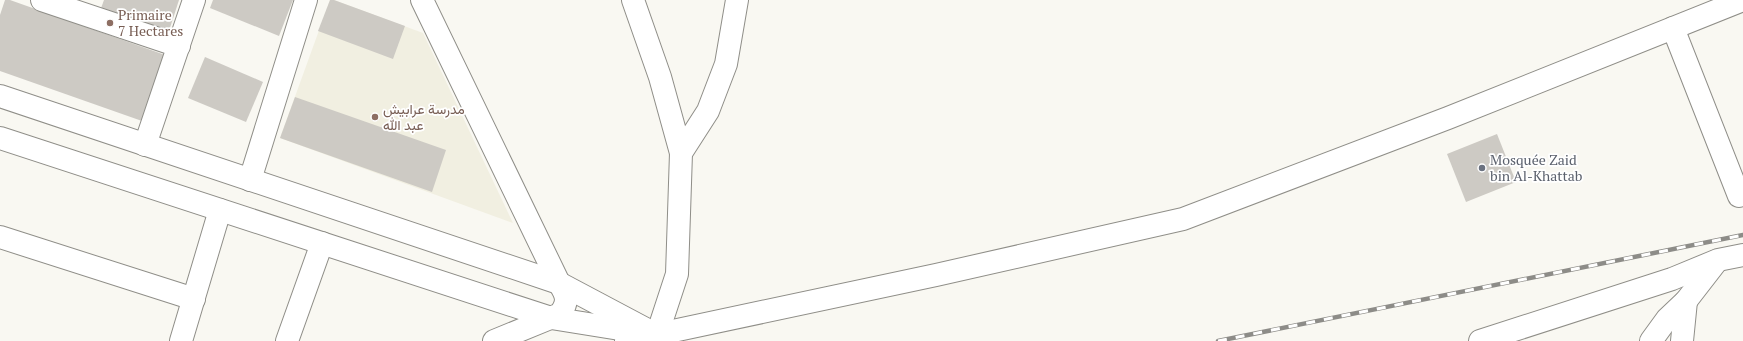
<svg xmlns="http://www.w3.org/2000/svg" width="1743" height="341" font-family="'PT Serif',Vazirmatn,serif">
<rect width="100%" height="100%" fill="#f9f8f2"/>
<path fill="#f1efe1" d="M330 0H334L423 33 513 223 280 138Z"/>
<g fill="#cdcac4">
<path d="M5 0H10L165 55 142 121 0 71V15Z"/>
<path d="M104 0H179L168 34 100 11Z"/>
<path d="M213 0H293L279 36 210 8Z"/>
<path d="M330 0H334L405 26 393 59 318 31Z"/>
<path d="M205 57 263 82 246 122 188 98Z"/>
<path d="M295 97 446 150 432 192 280 138Z"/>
<path d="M1497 134 1516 182 1466 202 1447 154Z"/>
</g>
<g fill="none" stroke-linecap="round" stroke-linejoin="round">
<g stroke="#8f8e88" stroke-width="24">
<g id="minor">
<path d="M42 0 179 46"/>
<path d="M422 0 559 283C567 296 569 301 560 314L494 341"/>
<path d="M633 0 660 77 681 153"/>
<path d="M1673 28 1739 196"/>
<path d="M0 96 559 283 657 335"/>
<path d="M0 138 551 318 639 332"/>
<path d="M145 145 194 0"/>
<path d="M250 180 306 0"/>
<path d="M0 237 194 299"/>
<path d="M657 335 677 274 681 153 708 111 726 64 737 0"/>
<path d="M181 341 220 210"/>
<path d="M287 341 322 243"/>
<path d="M626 341 936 275 1183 219 1448 118 1743 0"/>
<path d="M1480 341 1672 279 1718 260 1743 255"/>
<path d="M1651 341 1667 319 1686 301 1717 261"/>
<path d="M1682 341 1686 301"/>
</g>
</g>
<use href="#minor" stroke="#fff" stroke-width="22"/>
<g stroke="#8d8c88" stroke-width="4.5">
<path id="rail" d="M1218 341 1743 235"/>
</g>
<use href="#rail" stroke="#fff" stroke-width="3" stroke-dasharray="9" stroke-linecap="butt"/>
</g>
<g fill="#8d6e63" stroke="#fff" stroke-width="1.5">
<circle cx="110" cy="23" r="4"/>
<circle cx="375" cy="117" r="4"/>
</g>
<circle fill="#6b7280" stroke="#fff" stroke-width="1.5" cx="1482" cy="168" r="4"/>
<g text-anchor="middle" stroke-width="3.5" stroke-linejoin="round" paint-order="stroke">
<g font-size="14" fill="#785e54" stroke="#fff" text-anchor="start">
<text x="118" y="20">Primaire<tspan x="118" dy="16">7 Hectares</tspan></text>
<text x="383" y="114">مدرسة عرابيش<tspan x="383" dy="16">عبد الله</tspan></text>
</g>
<g font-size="14" fill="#5b616d" stroke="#fff" text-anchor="start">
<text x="1490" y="165">Mosquée Zaid<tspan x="1490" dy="16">bin Al-Khattab</tspan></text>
</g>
</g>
</svg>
